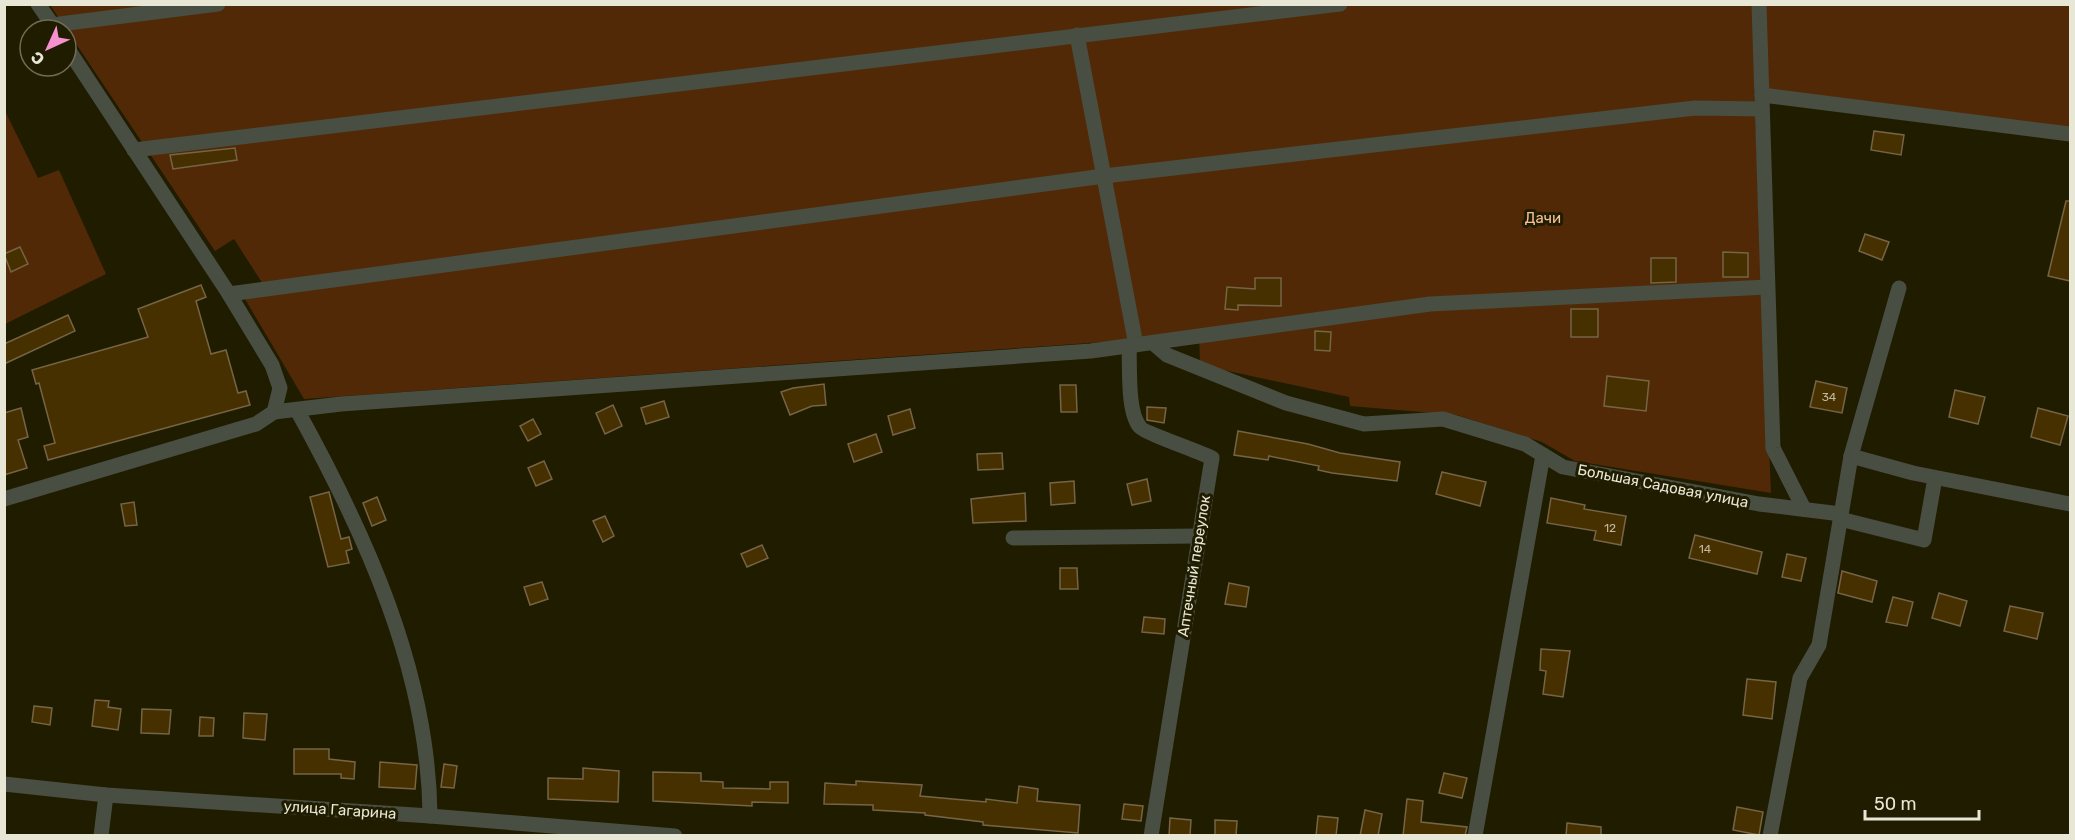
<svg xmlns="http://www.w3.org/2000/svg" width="2075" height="840" font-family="Rubik,sans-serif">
<rect width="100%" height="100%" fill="#1f1c00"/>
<g fill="#522906">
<path d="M50 5H2070V127L1754 89 1771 493 1575 461 1542 442 1457 415 1350 406 1349 397 1200 365 1199 331 1130 340 304 399 245 299 268 292 234 239 215 251Z"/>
<path d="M4 109 38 178 59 170 106 274 5 324Z"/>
</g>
<g fill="#473000" stroke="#766446" stroke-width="1.5">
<path d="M1874 131 1904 135 1901 155 1871 150Z"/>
<path d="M235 148 237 160 173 169 170 155Z"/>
<path d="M2066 201H2070V281L2048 276Z"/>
<path d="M1865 234 1889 242 1882 260 1859 251Z"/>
<path d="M20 247 28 264 11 272 4 254Z"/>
<path d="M1723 252 1748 253V277H1723Z"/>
<path d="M1651 258H1676V282L1651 283Z"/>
<path d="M1255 278H1281V306L1238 305V310L1225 309 1227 287 1255 289Z"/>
<path d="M201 285 206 297 196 301 211 354 226 350 238 393 246 391 250 405 48 460 44 446 55 443 39 383 36 384 32 370 148 337 138 309Z"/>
<rect x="1571" y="309" width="27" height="28"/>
<path d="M68 315 75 331 4 364V344Z"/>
<path d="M1315 331 1331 332 1330 351 1315 350Z"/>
<path d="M1607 376 1649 381 1646 411 1604 406Z"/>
<path d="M1816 381 1847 388 1842 413 1810 407Z"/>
<path d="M824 384 826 405 812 406 790 415 781 392 793 388Z"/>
<path d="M1060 385H1076L1077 412H1061Z"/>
<path d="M1955 390 1985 397 1978 424 1949 417Z"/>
<path d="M664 401 669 417 646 424 641 408Z"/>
<path d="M613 405 622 426 605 434 596 413Z"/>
<path d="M1147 407 1166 408 1164 423 1147 420Z"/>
<path d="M21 408 28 437 18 440 27 468 4 475V413Z"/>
<path d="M2038 408 2068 416 2060 445 2031 437Z"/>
<path d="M910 409 915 428 893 435 888 416Z"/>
<path d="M533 419 541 434 528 441 520 426Z"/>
<path d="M1238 431 1308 444 1340 453 1400 462 1397 481 1332 473 1318 470 1319 466 1269 456 1268 460 1234 455Z"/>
<path d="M876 434 882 452 854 462 848 444Z"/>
<path d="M1002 453 1003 469 978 470 977 454Z"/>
<path d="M544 461 552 479 536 486 528 468Z"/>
<path d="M1442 472 1486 482 1480 506 1436 494Z"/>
<path d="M1147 479 1151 501 1132 505 1127 484Z"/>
<path d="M1074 481 1075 503 1051 505 1050 483Z"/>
<path d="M329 492 341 539 349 537 352 549 346 551 349 563 328 567 310 497Z"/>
<path d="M1025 493 1026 521 973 523 971 499Z"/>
<path d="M377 497 386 520 372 526 363 503Z"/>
<path d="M1551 498 1585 505 1584 509 1626 516 1621 545 1594 540 1596 531 1547 523Z"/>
<path d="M134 502 137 525 125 526 121 504Z"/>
<path d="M605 516 614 536 603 542 593 521Z"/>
<path d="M1695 535 1762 552 1757 574 1689 558Z"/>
<path d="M762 545 768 558 747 567 741 554Z"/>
<path d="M1787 554 1806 558 1801 581 1782 577Z"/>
<path d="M1060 568H1077L1078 589H1060Z"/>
<path d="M1842 571 1877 581 1872 602 1838 593Z"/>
<path d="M542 582 548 599 530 605 524 587Z"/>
<path d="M1229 583 1249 587 1246 607 1225 604Z"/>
<path d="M1939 593 1967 601 1960 626 1932 618Z"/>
<path d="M1893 597 1913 602 1907 626 1886 622Z"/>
<path d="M2010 606 2043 613 2037 639 2004 631Z"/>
<path d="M1144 617 1165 619 1164 634 1142 632Z"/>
<path d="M1541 649 1570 651 1563 697 1543 694 1546 671 1540 670Z"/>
<path d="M1747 679 1776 682 1772 719 1743 715Z"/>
<path d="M95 700 109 701 108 707 121 709 118 730 92 726Z"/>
<path d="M34 706 52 708 50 725 32 722Z"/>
<path d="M142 709 171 710 169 734 141 733Z"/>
<path d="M244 713 267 714 265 740 243 738Z"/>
<path d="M200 717 214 718 213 736H199Z"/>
<path d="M294 749H329V759L355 762 354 779 341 778V774H294Z"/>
<path d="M380 762 417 765 415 789 379 787Z"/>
<path d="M444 764 457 766 454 788 441 787Z"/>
<path d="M583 768 619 771 618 802 548 799V778L583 779Z"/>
<path d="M653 772 701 773V781L723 782V788L770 789V782H788V803L752 802V806L653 801Z"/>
<path d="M1444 773 1467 778 1462 798 1439 793Z"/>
<path d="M856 781 922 785 920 796 986 802V799L1017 803 1019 786 1038 789 1037 801 1080 805 1078 833 983 825V822L925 815V813L873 810V805L824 804 825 783 856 785Z"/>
<path d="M1407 799 1423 801 1421 822 1467 827 1465 836H1403Z"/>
<path d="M1124 804 1143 806 1141 821 1122 819Z"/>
<path d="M1737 807 1763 812 1759 835 1733 830Z"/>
<path d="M1365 810 1382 814 1378 836H1360Z"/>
<path d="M1318 816 1338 818 1336 836H1316Z"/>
<path d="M1170 818 1191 820 1190 836H1169Z"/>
<path d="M1215 820 1237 821 1236 836H1215Z"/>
<path d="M1567 823 1601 827V836H1566Z"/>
</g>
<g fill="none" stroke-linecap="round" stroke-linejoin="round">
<g stroke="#484e41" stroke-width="15">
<path d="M38 4 56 30"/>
<path d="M1759 4 1773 448 1804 509"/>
<path d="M52 25 218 4"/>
<path d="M1077 35 1136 345"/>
<path d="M1762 95 2070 134"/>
<path d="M134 150 1340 4"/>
<path d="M229 294 1104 176 1695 108 1762 109"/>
<path d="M1153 343 1167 355 1286 403 1364 424 1443 419 1525 444 1563 467 1759 504 1841 514"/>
<path d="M1129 346C1130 366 1127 413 1140 427 1143 432 1200 452 1212 458L1151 836"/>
<path d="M297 410C365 533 429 672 430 816"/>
<path d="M274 412 341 404 1091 351 1430 304 1767 287"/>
<path d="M1851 456 1913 473 2070 504"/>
<path d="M4 499 256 424 274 412 280 388 272 365 229 294 66 46"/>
<path d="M1840 519 1924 540 1935 478"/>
<path d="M1013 538 1198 536"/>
<path d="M4 784 106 795 430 816 675 836"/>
<path d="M101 836 106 795"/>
<path d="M1475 836 1543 455"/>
<path d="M1770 836 1800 678 1819 645 1851 456 1899 288"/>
</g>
</g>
<g text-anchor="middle" stroke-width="6" stroke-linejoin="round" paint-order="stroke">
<g font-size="12" fill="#c0b89f">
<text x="1829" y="401">34</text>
<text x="1610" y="532">12</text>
<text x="1705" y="553">14</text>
</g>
<g font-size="15" fill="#fabf96" stroke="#1f1c00">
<text x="1543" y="223">Дачи</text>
</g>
<g font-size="15" fill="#e8e6d4" stroke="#1f1c00">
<text transform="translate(1663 486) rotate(11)" y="5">Большая Садовая улица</text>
<text transform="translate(1194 566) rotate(-81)" y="5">Аптечный переулок</text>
<text transform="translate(340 810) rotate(4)" y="5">улица Гагарина</text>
</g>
</g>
<rect width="2075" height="840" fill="none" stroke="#e8e6d4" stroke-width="12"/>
<g transform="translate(48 48) rotate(225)"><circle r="28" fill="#1f1c00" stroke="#6f6d55" stroke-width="1.5"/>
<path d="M0-4.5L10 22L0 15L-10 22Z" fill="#f690cf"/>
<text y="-9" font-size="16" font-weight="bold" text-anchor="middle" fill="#e8e6d4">С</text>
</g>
<path d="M1865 810v9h114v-9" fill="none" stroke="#e8e6d4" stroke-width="3"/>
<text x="1874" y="810" font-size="18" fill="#e8e6d4" stroke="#1f1c00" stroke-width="4.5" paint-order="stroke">50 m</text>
</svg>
